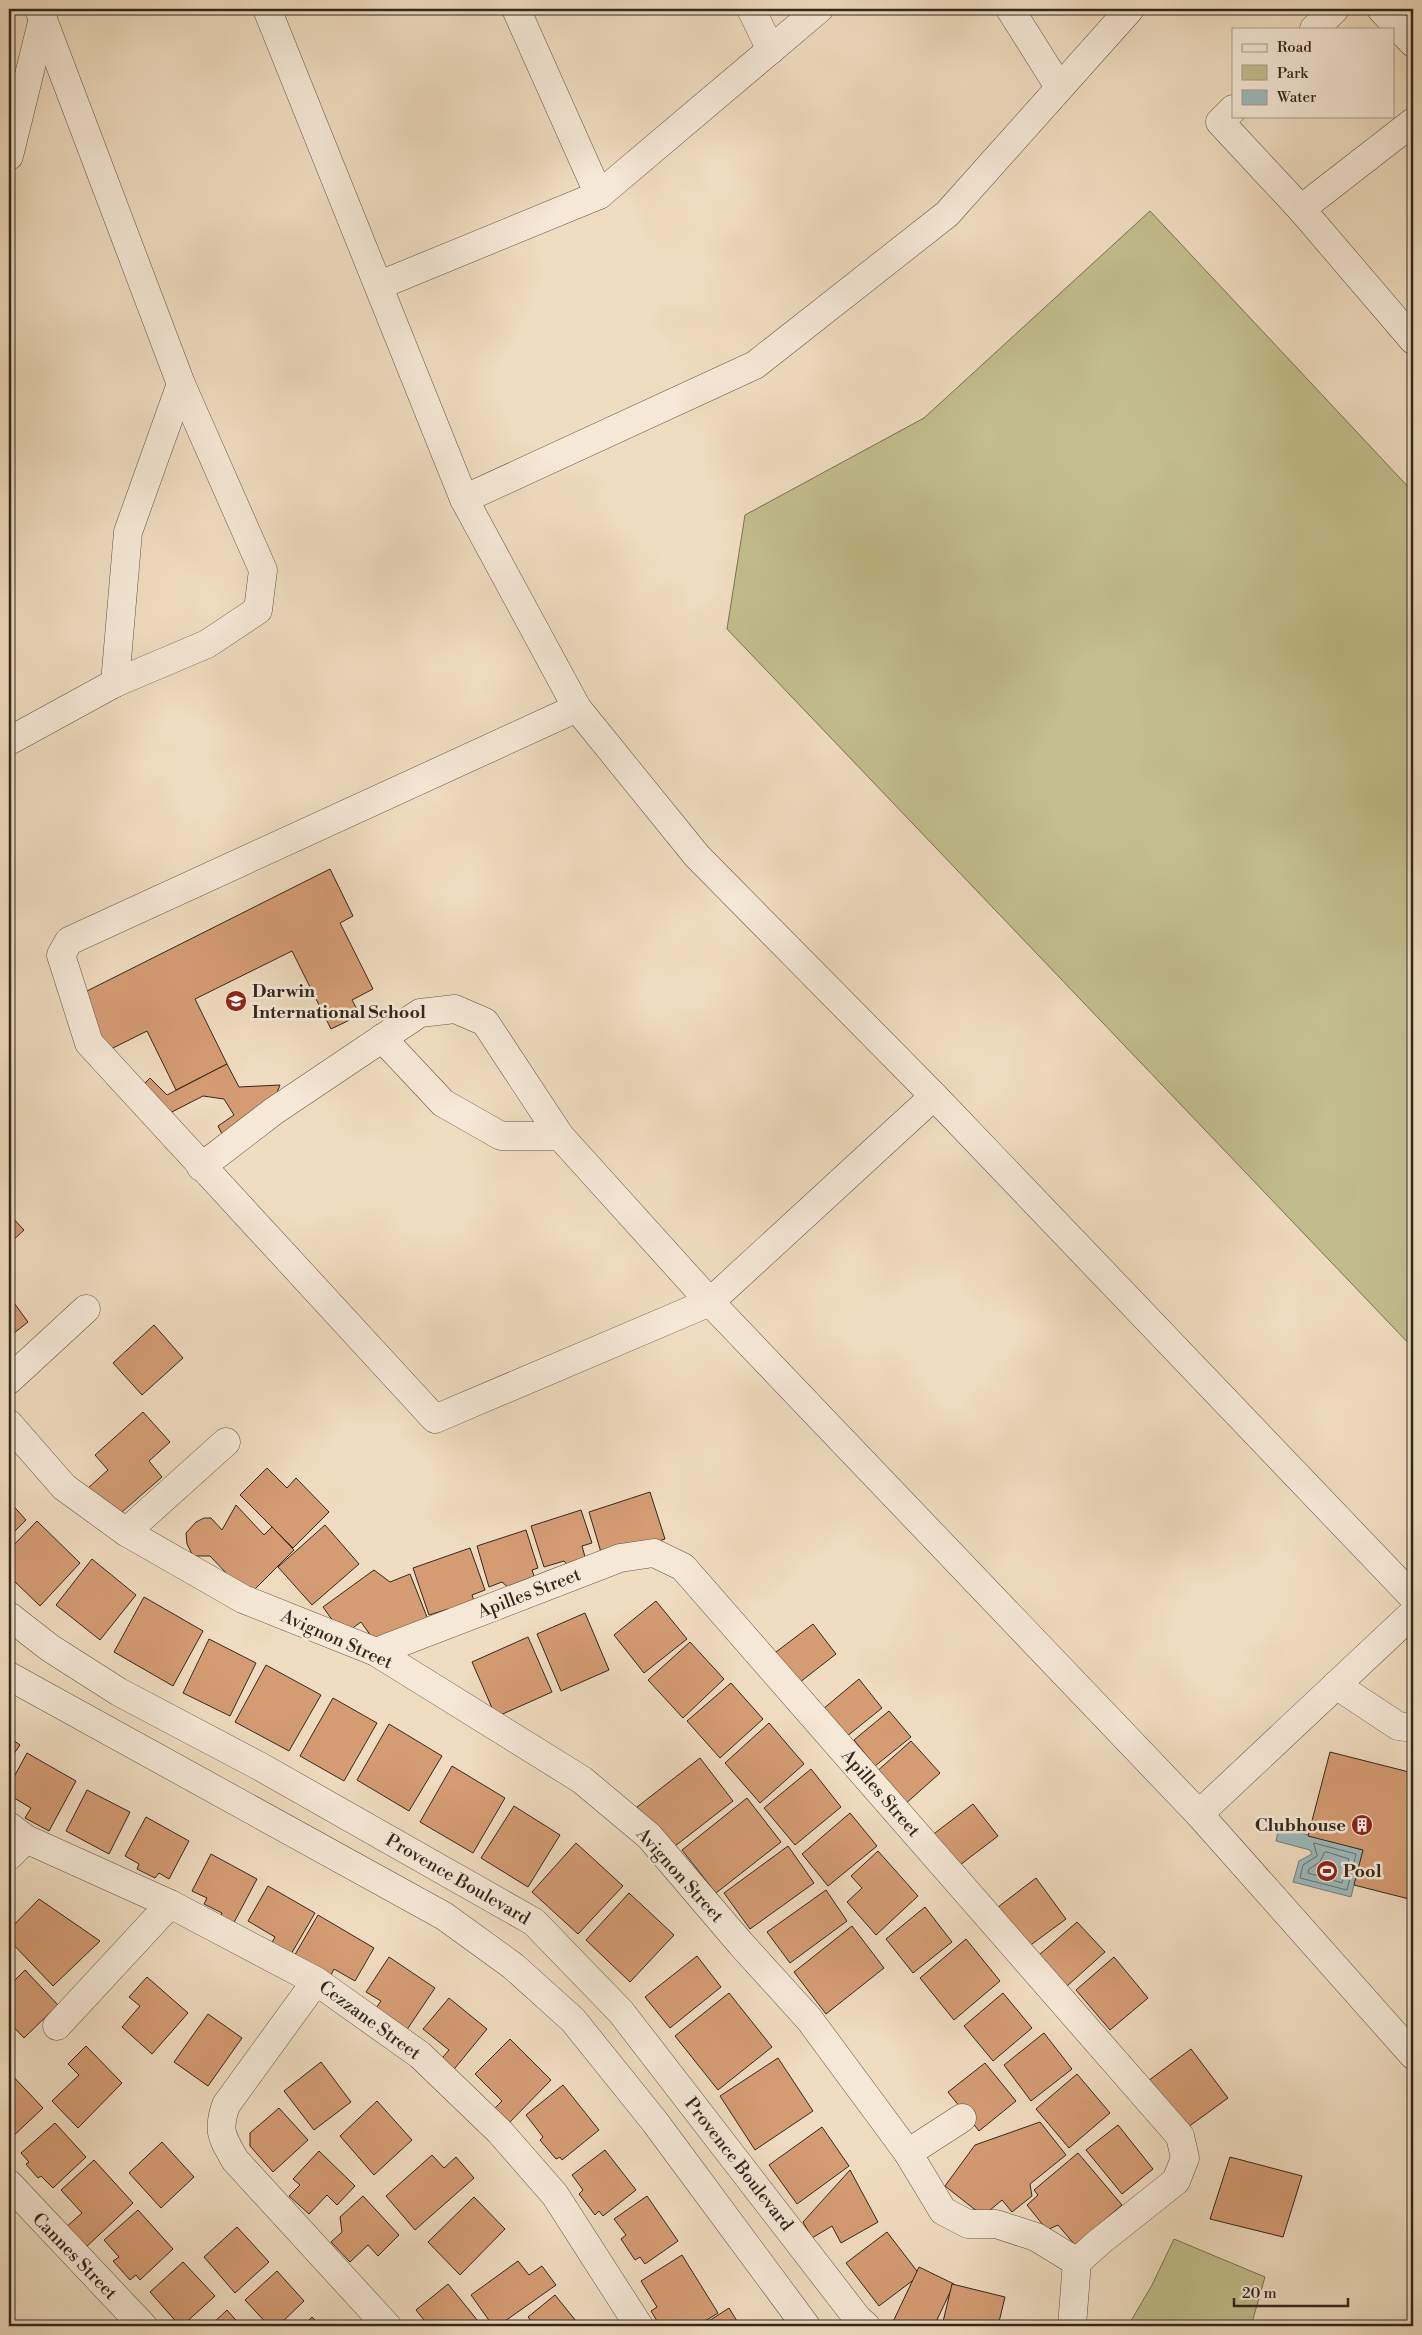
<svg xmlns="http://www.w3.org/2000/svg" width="1422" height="2335" font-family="'Libre Bodoni',serif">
<rect width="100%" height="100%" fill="#f0dcc0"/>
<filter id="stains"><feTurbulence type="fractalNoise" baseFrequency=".004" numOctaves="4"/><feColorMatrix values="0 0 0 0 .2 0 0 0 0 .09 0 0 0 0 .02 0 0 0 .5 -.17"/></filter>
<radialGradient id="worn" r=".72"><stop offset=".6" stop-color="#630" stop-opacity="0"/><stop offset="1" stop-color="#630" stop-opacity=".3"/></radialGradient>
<g fill="#c2be8d" stroke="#7a7354">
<path d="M1150 211 1413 492V1348L727 629 745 515 924 418Z"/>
<path d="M1174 2239 1265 2277 1251 2326H1128L1152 2285Z"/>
</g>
<path fill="#9db9bb" stroke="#737f7b" d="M1279 1827 1363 1850 1351 1897 1293 1882 1299 1861 1312 1854 1310 1850 1276 1841Z"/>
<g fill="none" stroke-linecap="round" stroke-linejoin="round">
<g stroke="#68706c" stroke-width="1">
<path d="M1314 1843 1356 1854 1347 1890 1300 1878 1303 1865 1317 1856Z"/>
<path d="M1327 1852 1349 1859 1342 1883 1308 1873 1309 1869 1320 1862 1324 1853Z"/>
</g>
</g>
<g fill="#d59c74" stroke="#33281c">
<path d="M330 869 353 916 340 923 373 989 352 1000 360 1015 331 1029 292 951 195 999 227 1064 176 1090 147 1031 103 1053 75 997Z"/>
<path d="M227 1064 239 1087 280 1085 270 1111 225 1140 218 1126 234 1115 224 1099 203 1096 166 1115 141 1087 150 1078 167 1095Z"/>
<path d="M9 1214 24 1230 9 1244Z"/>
<path d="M9 1296 28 1322 9 1337Z"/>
<path d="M154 1325 183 1358 142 1395 113 1363Z"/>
<path d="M143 1412 170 1442 149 1461 162 1477 114 1519 88 1488 108 1470 95 1455Z"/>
<path d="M267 1468 287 1488 296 1478 329 1512 293 1548 240 1495Z"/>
<path d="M650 1492 665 1539 603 1559 589 1512Z"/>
<path d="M9 1501 26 1520 9 1537Z"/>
<path d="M236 1505 264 1535 272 1527 294 1550 248 1596 210 1556H193L187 1544 186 1533 196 1522 204 1518H211L222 1530Z"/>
<path d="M581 1510 592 1543 582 1546 587 1564 571 1569 564 1561 544 1567 531 1526Z"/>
<path d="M37 1521 80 1563 40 1606 9 1576V1550Z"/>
<path d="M325 1525 359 1564 312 1605 278 1567Z"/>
<path d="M526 1530 538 1568 532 1570 536 1582 511 1590 502 1582 489 1587 477 1546Z"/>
<path d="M470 1548 485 1590 472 1595 477 1609 454 1617 448 1609 429 1615 413 1568Z"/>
<path d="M92 1559 136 1595 100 1640 56 1605Z"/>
<path d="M374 1570 390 1582 410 1574 429 1622 376 1643 361 1622 343 1635 323 1607Z"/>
<path d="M144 1597 203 1631 173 1686 114 1652Z"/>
<path d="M656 1601 687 1639 644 1673 614 1635Z"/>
<path d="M585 1613 609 1670 561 1691 537 1634Z"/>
<path d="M813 1624 836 1654 795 1686 772 1655Z"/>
<path d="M528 1637 552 1692 496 1717 472 1662Z"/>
<path d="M209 1639 256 1663 230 1716 183 1693Z"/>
<path d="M690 1642 724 1679 683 1718 648 1680Z"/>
<path d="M266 1665 321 1695 289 1751 235 1722Z"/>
<path d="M859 1679 882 1708 846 1737 823 1709Z"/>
<path d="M731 1683 763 1719 720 1758 687 1721Z"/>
<path d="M333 1698 377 1723 344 1781 300 1756Z"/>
<path d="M889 1711 911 1737 875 1766 854 1740Z"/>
<path d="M769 1723 804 1764 760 1803 725 1763Z"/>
<path d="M389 1724 442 1756 409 1811 357 1780Z"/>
<path d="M9 1737 20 1745 9 1761Z"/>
<path d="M911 1741 940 1773 903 1806 875 1773Z"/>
<path d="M1330 1752 1413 1773V1900L1354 1885 1363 1850 1308 1836Z"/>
<path d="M27 1753 76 1781 49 1831 25 1818 31 1808 9 1795V1786Z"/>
<path d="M700 1758 733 1801 670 1850 637 1807Z"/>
<path d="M452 1766 505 1798 473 1853 420 1822Z"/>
<path d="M811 1769 841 1807 795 1845 764 1808Z"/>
<path d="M87 1790 130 1812 109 1854 66 1831Z"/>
<path d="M747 1798 781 1842 716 1893 682 1850Z"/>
<path d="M973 1804 998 1836 956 1868 931 1836Z"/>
<path d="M514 1806 560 1835 528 1887 481 1858Z"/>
<path d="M850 1813 877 1846 828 1886 802 1854Z"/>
<path d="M146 1817 189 1841 169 1879 159 1873 155 1878 137 1869 139 1864 125 1856Z"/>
<path d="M576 1843 623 1886 578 1934 532 1892Z"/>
<path d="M788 1846 814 1883 750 1929 724 1893Z"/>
<path d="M878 1851 918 1896 876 1935 847 1902 862 1888 851 1876Z"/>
<path d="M211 1854 257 1879 230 1930 217 1923 222 1913 204 1904 207 1898 192 1891Z"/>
<path d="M1036 1878 1066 1919 1028 1947 998 1907Z"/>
<path d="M268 1886 315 1913 287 1961 268 1950 275 1937 248 1921Z"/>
<path d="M826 1890 847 1921 790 1963 767 1932Z"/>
<path d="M629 1893 674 1935 630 1982 586 1940Z"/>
<path d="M39 1899 100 1941 53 1986 9 1940V1930Z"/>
<path d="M925 1907 952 1942 913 1973 886 1939Z"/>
<path d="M318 1915 374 1948 355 1981 334 1969 330 1977 289 1965Z"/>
<path d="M1077 1922 1105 1952 1067 1986 1039 1955Z"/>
<path d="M852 1926 884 1968 826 2014 794 1972Z"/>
<path d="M966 1939 1000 1981 954 2020 920 1978Z"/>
<path d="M697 1956 721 1987 670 2028 645 1997Z"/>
<path d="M389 1957 435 1988 404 2034 376 2008 381 2001 366 1992Z"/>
<path d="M1114 1957 1148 1998 1110 2030 1076 1990Z"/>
<path d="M25 1970 58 2005 24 2038 9 2022V1986Z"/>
<path d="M147 1977 188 2013 152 2054 122 2027 140 2006 129 1997Z"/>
<path d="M729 1993 772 2047 718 2090 675 2036Z"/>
<path d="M1003 1993 1032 2028 993 2061 964 2026Z"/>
<path d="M449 1998 487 2029 451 2073 438 2063 449 2050 423 2029Z"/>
<path d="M208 2014 242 2038 208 2086 174 2062Z"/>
<path d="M1044 2033 1072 2069 1031 2101 1004 2065Z"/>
<path d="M510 2039 551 2080 507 2125 493 2110 502 2101 475 2074Z"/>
<path d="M86 2046 122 2083 78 2128 52 2101 79 2075 68 2064Z"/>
<path d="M1191 2049 1228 2098 1184 2130 1148 2081Z"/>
<path d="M778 2058 813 2111 755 2150 720 2096Z"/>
<path d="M321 2062 351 2102 314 2130 284 2091Z"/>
<path d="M985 2063 1016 2101 979 2131 948 2092Z"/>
<path d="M9 2072 43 2108 9 2140Z"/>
<path d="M1077 2074 1110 2113 1069 2148 1036 2109Z"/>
<path d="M563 2085 599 2130 562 2160 560 2157 556 2159 540 2140 543 2137 526 2115Z"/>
<path d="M377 2101 412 2140 374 2175 340 2136Z"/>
<path d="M279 2108 308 2140 273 2172 250 2146V2133Z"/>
<path d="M1040 2122 1066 2155 1030 2184 1032 2196 1012 2212 1002 2200 983 2216 945 2186 975 2145Z"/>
<path d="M55 2123 86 2157 53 2188 41 2176 38 2178 26 2164 29 2162 21 2153Z"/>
<path d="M1118 2125 1153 2169 1122 2194 1086 2150Z"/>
<path d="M822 2127 849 2166 797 2204 769 2165Z"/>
<path d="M162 2142 194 2177 161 2208 129 2173Z"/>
<path d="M605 2150 636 2190 603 2216 599 2211 595 2215 579 2194 583 2190 572 2175Z"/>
<path d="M319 2151 355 2186 337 2205 327 2195 309 2214 289 2196 300 2185 293 2179Z"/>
<path d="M1078 2153 1122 2205 1075 2245 1058 2225 1047 2230 1027 2205 1038 2195 1034 2190Z"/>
<path d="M432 2155 444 2168 456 2157 474 2178 415 2230 386 2196Z"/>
<path d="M1230 2157 1302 2176 1283 2237 1210 2219Z"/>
<path d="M94 2160 133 2203 84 2249 65 2228 82 2213 61 2190Z"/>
<path d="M850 2170 878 2222 841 2243 832 2226 812 2238 803 2222Z"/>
<path d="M363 2196 399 2235 378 2256 368 2245 350 2262 331 2242 342 2232 340 2217Z"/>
<path d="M647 2196 678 2241 645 2264 640 2257 635 2260 621 2239 626 2235 614 2219Z"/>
<path d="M474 2197 505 2229 460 2275 428 2242Z"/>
<path d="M138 2210 173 2249 140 2280 136 2275 130 2280 113 2261 119 2257 104 2240Z"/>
<path d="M237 2227 269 2262 235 2293 204 2257Z"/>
<path d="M887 2232 920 2275 879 2306 846 2263Z"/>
<path d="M682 2255 718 2313 697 2326H660L651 2311 657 2307 641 2281Z"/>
<path d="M518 2261 529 2275 542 2266 556 2285 498 2326H493L471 2295Z"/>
<path d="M183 2262 215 2296 182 2326H180L150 2292Z"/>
<path d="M919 2267 954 2284 934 2326H891Z"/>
<path d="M277 2271 304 2301 278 2326H269L245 2300Z"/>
<path d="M448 2284 482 2326H421L424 2320 416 2310Z"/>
<path d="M952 2284 1005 2297 998 2326H942Z"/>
<path d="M555 2295 580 2326H535L528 2317Z"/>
<path d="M729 2308 740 2326H701Z"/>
<path d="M227 2310 241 2326H210Z"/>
<path d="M312 2317 321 2326H303Z"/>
</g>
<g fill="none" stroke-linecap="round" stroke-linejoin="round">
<g stroke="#625545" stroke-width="29">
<g id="minor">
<path d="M267 9 464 499 577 708 697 856 934 1096 1413 1597"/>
<path d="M516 9 599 195"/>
<path d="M751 9 771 50"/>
<path d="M1010 9 1059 87"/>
<path d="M1381 9 1413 43"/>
<path d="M1314 29 1335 9"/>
<path d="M1233 109 1220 122 1301 209 1413 340"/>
<path d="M9 156 43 18"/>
<path d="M1301 209 1413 122"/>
<path d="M380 285 599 195 819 9"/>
<path d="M464 499 755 365 947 214 1130 9"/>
<path d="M115 683 128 532 181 384"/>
<path d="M577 708 69 941 61 955 89 1043 435 1419 710 1302 934 1096"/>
<path d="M9 741 115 683 207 644 258 610 263 570 181 384 39 9"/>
<path d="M382 1038 443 1103 501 1136H560L710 1302 1199 1814 1413 2055"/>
<path d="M201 1167 274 1111 420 1013 455 1009 485 1022 560 1136"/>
<path d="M9 1380 86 1309"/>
<path d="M9 1424 64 1487 126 1532 243 1599 376 1652 582 1780 649 1836 741 1944 809 2019 908 2153 943 2211 968 2224H996L1036 2237 1077 2262"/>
<path d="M126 1532 226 1442"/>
<path d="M9 1616 50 1648 119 1692 261 1767 534 1922 621 2012 858 2319 866 2326"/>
<path d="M376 1652 620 1558 654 1553 683 1567 1180 2136 1185 2158 1176 2181 1098 2243 1077 2262"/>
<path d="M9 1676 444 1916 513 1966 573 2020 655 2122 806 2326"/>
<path d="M1336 1685 1398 1726 1413 1728"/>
<path d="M1199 1814 1413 1613"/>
<path d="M9 1826 26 1839 170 1904 316 1981 420 2055 500 2132 555 2195 639 2326"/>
<path d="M9 1856 26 1839"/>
<path d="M316 1981 226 2105C217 2131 222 2137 235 2160L387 2326"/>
<path d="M57 2026 170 1904"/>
<path d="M908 2153 962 2118"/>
<path d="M9 2184 143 2326"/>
<path d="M1072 2326 1077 2262"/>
</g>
</g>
<use href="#minor" stroke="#f5e8d6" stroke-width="28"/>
</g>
<defs>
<g id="school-disc" transform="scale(1.125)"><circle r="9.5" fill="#8f2418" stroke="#f5e8d6"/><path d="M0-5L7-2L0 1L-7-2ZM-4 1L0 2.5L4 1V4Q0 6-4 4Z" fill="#fff"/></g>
<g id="building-disc" transform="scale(1.125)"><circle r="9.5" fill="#8f2418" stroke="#f5e8d6"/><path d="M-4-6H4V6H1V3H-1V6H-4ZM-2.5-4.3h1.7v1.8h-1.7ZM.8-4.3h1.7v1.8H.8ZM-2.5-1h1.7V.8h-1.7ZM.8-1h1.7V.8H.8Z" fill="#fff"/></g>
<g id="stadium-disc" transform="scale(1.125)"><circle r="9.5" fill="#8f2418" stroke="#f5e8d6"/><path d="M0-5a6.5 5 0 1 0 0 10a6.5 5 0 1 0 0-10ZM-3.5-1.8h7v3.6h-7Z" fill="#fff"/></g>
</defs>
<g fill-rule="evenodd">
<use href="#school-disc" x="236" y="1001"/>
<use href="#building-disc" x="1362" y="1825"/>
<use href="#stadium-disc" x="1327" y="1871"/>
</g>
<g text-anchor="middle" stroke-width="5" stroke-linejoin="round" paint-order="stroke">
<g font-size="18" font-weight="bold" fill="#33281c" stroke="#f5e8d6" text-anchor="start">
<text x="252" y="997">Darwin<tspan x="252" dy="21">International School</tspan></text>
<text x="1346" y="1831" text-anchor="end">Clubhouse</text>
<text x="1343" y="1877">Pool</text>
</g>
<g font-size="18" fill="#33281c" stroke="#f5e8d6">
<text transform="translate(529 1593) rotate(-21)" y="6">Apilles Street</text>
<text transform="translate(337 1639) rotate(24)" y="6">Avignon Street</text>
<text transform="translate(881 1793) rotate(49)" y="6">Apilles Street</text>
<text transform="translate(680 1875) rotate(48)" y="6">Avignon Street</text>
<text transform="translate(458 1879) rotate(30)" y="6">Provence Boulevard</text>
<text transform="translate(370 2020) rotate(36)" y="6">Cezzane Street</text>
<text transform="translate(739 2164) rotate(52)" y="6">Provence Boulevard</text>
<text transform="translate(75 2256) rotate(46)" y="6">Cannes Street</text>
</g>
</g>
<rect width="1422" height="2335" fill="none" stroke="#f0dcc0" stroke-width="30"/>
<rect x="10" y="10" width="1402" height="2315" fill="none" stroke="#33281c" stroke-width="2.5"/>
<rect x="15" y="15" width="1392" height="2305" fill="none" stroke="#33281c"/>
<rect x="1232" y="28" width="162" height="90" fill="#f5e8d6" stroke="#a79b8c"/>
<rect x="1242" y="44" width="25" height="8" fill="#f5e8d6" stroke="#a79b8c"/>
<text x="1277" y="52" font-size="15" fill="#33281c">Road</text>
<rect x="1242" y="65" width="25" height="15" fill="#c2be8d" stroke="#a79b8c"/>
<text x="1277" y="78" font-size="15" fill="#33281c">Park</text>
<rect x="1242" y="90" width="25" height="15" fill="#9db9bb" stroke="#a79b8c"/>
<text x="1277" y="102" font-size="15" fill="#33281c">Water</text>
<path d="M1234 2298v8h114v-8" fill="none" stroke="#33281c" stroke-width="2.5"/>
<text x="1242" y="2298" font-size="15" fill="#33281c" stroke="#f5e8d6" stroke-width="4" paint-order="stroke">20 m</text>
<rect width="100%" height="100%" filter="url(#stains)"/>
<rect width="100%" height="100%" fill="url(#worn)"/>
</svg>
